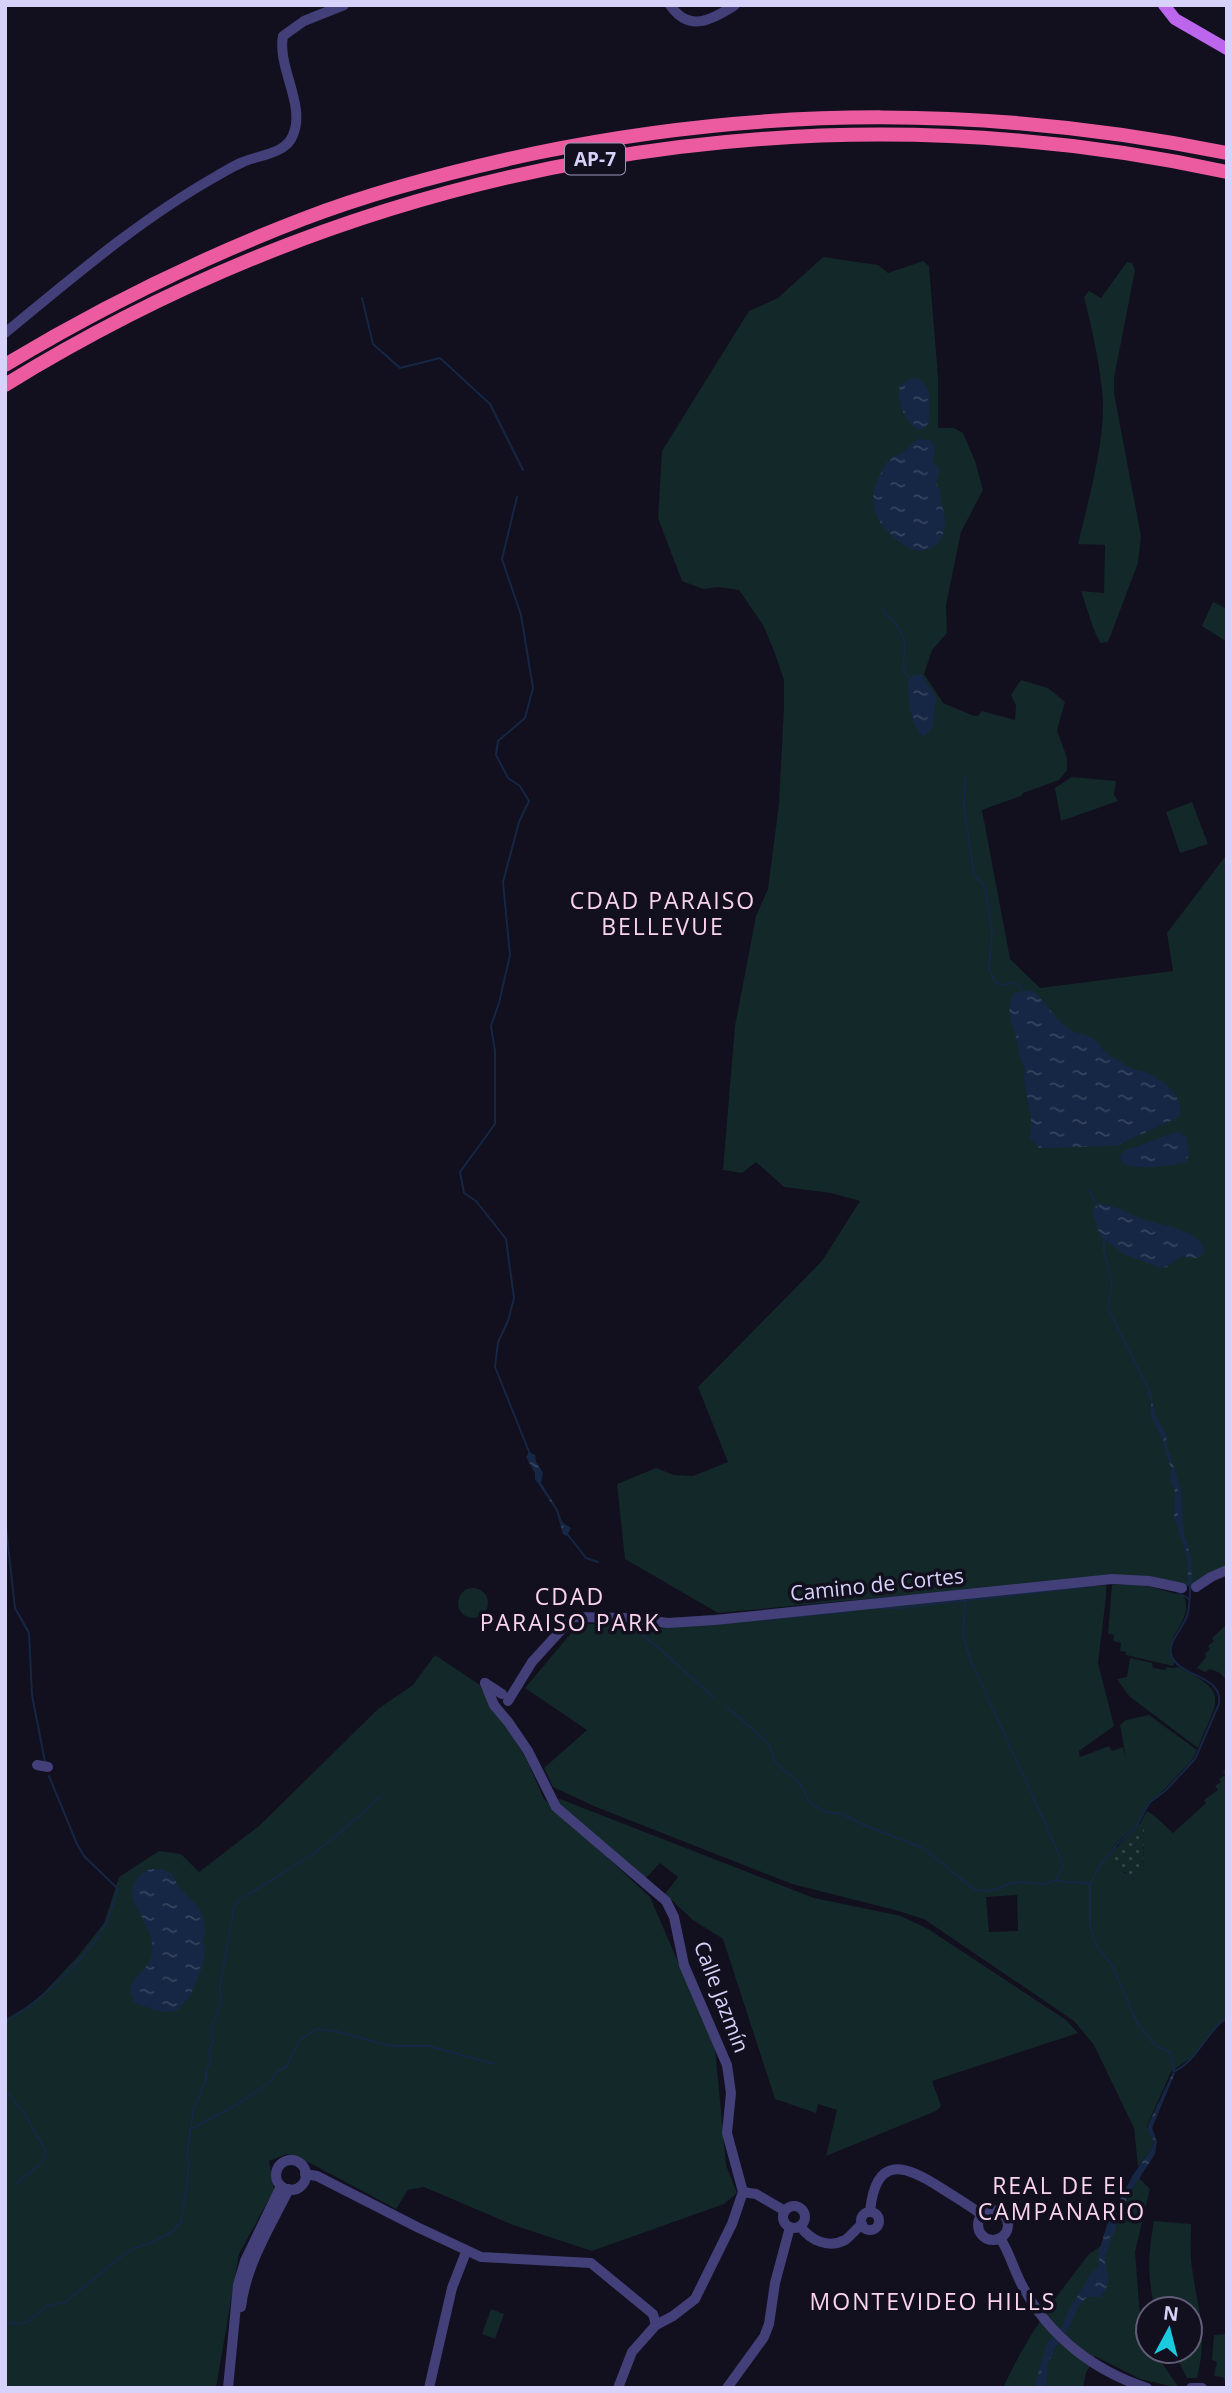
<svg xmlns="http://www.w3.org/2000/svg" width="1232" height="2393" font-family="'Open Sans',sans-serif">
<defs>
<pattern id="park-dots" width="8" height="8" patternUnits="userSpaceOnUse" patternTransform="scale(1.75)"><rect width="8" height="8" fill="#132828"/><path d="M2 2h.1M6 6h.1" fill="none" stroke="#354648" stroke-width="1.8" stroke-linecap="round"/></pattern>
<pattern id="water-ripples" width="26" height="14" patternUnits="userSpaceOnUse" patternTransform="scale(1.75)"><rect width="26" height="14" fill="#152744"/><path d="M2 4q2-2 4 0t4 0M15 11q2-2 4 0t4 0" fill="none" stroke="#364560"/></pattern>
</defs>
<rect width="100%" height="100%" fill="#120f1f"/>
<g fill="#132828" fill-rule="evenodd">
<path d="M823 257 878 265 888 273 923 261 929 266 938 377V428H954L963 433 975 461 983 490 961 532 946 605 947 633 932 650 924 674 943 703 974 716H978L982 711 1015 720 1016 705 1011 695 1021 680 1048 688 1065 702 1057 730 1067 758V770L1059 780 1023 793 1021 796 982 810 1010 959 1040 988 1173 971 1167 933 1227 854V1568L1192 1585 1186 1586 1123 1575 718 1613 625 1559 617 1484 656 1468 674 1475 693 1476 728 1462 698 1387 822 1261 860 1201 831 1193 784 1187 756 1162 742 1173 723 1170 735 1026 756 916 768 889 779 804 784 706V680L774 651 763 625 739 590 718 587 703 589 682 581 658 518 662 451 749 311 778 298Z"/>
<path d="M1127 262 1132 263 1135 270 1114 378V393L1141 536 1138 563 1108 642 1101 643C1094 635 1086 604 1081 591L1104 593 1105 545 1078 544C1088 502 1104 445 1103 402 1101 370 1092 328 1084 297L1089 291 1101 298Z"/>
<path d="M1213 602 1227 609V642L1202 626Z"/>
<path d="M1072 777 1116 781 1114 795 1118 801 1061 821 1055 788Z"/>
<path d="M1192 802 1208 844 1180 853 1166 812Z"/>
<path d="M1140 1584 1184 1596C1195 1624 1159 1636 1175 1662L1173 1666 1126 1655V1652L1120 1651 1121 1643 1113 1641 1114 1635 1108 1634 1112 1585Z"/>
<path d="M1106 1585V1597L1098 1663 1114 1726 1079 1751 1080 1757 1109 1746 1112 1751 1123 1747 1126 1758 1120 1725 1126 1720 1149 1715 1197 1750 1193 1759 1160 1794 1148 1803 1136 1826 1116 1843 1103 1862 1117 1845 1114 1861 1124 1873 1143 1875 1144 1826 1140 1823 1147 1811C1157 1817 1164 1825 1173 1833L1206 1803 1204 1800 1218 1790 1215 1786 1221 1782 1219 1779 1225 1775 1223 1771 1227 1768V2016L1192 2057 1171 2072 1147 2126 1154 2141 1152 2148 1138 2167 1134 2128 1094 2045 1074 2021 924 1919 895 1910 792 1884 596 1807 553 1787 544 1768 587 1730 525 1688 578 1625ZM1017 1895 1018 1931 989 1932 986 1897Z"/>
<circle cx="473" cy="1603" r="15"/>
<path d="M1227 1624V1681L1220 1673 1210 1669 1205 1672 1197 1668 1206 1657 1205 1654 1210 1649 1208 1646 1214 1641 1212 1638Z"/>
<path d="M435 1655 480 1685 526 1758 544 1799 650 1897 715 2048 726 2165 737 2193 724 2204 592 2251 513 2225 424 2187 408 2190 396 2209 310 2163 287 2154 269 2161 274 2190 239 2254 216 2388H5V2019L34 2003 79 1955 104 1923 119 1877 159 1851 181 1854 199 1872 259 1826 378 1709 413 1685Z"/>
<path d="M1130 1658 1152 1663 1153 1668 1165 1670 1167 1667 1172 1668 1178 1667C1232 1693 1217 1700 1198 1748L1129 1696 1117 1679 1127 1677Z"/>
<path d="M560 1799 814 1898 901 1916 928 1929 1066 2020 1078 2033 932 2081 941 2106 936 2111 826 2156 837 2110 818 2104 816 2113 775 2099 723 1939 693 1920 665 1894 678 1877 660 1863 646 1878 560 1805 557 1800Z"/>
<path d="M1139 2178 1150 2189 1135 2252 1140 2317 1148 2341V2351H1154L1179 2388 1140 2379 1095 2356 1086 2373 1083 2388H1003C1025 2339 1056 2296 1089 2254 1125 2233 1118 2209 1139 2178Z"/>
<path d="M1154 2221 1191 2224C1191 2239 1190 2254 1192 2268 1198 2311 1208 2334 1197 2378H1187L1173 2351H1190V2309H1155C1147 2277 1148 2254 1154 2221Z"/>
<path d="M491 2309 504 2314 495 2339 482 2334Z"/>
<path d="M1227 2334V2385L1223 2377 1214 2376 1217 2362 1212 2360 1214 2335Z"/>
</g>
<path fill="url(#park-dots)" d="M1140 1823 1144 1826 1143 1875 1134 1876 1117 1869C1106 1844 1129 1840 1140 1823Z"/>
<g fill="url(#water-ripples)">
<path d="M912 378C936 381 928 405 929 423L922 430C905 427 896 400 900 385Z"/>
<path d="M919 439 930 440 935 446 933 462 940 470 936 483C942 492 939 500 943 509 950 531 939 557 911 549 903 546 896 539 889 533 872 517 868 495 880 475 883 470 884 465 888 461 893 456 901 454 907 449 911 445 913 442 919 439Z"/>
<path d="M914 675H922L937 699C931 712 939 728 923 736 910 726 908 698 908 681Z"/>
<path d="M1031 990C1046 1000 1053 1018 1069 1029 1076 1034 1086 1034 1094 1039 1099 1042 1100 1047 1104 1051 1111 1056 1119 1061 1127 1066 1133 1070 1141 1070 1147 1073 1165 1080 1185 1098 1179 1117L1116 1146 1039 1148 1030 1138C1036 1112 1020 1088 1025 1069 1019 1059 1019 1053 1017 1042 1014 1024 1003 1010 1014 993Z"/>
<path d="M1178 1131 1186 1137 1189 1154 1186 1162C1171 1166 1135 1171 1122 1163L1120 1156 1122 1152Z"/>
<path d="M1097 1204C1113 1203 1125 1213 1140 1218 1155 1224 1209 1231 1204 1254L1196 1258 1180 1257 1167 1267 1161 1268 1124 1254 1106 1241 1100 1236 1092 1212Z"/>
<path d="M1151 1393 1155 1415 1166 1434 1167 1446 1181 1490 1184 1534 1191 1558 1192 1585 1186 1586 1188 1581V1560L1174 1515 1175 1492 1170 1479 1171 1469 1162 1438 1151 1416V1399L1147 1394Z"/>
<path d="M529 1452 535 1455 536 1462 543 1473 541 1483 558 1510 562 1522 571 1528 567 1536 563 1534 556 1510 535 1479V1473L526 1457Z"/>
<path d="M151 1869H163L172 1874 178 1886 199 1908 203 1919 205 1932 203 1942 205 1949 202 1968 190 1996 176 2011 165 2012 154 2010 135 2003C119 1974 156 1976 152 1944 150 1930 140 1914 134 1902 129 1887 136 1874 151 1869Z"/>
<path d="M1173 2072 1175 2073 1152 2128 1157 2141 1155 2154 1129 2194 1105 2256C1104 2276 1116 2274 1101 2297H1087L1078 2306 1069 2328 1059 2342 1048 2363 1046 2388H1034L1047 2343 1062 2327 1067 2313 1092 2272 1099 2266V2251L1107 2225 1133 2175 1152 2148 1154 2141 1148 2132V2125Z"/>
</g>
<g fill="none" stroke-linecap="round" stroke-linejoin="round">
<g stroke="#152744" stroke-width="2">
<path d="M362 298 373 344 400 368 440 358 490 404 523 470"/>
<path d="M517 497 502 559 521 615 533 688 525 718 498 741 496 755 508 778 520 786 529 801 519 822 503 882 510 955 499 1003 491 1026 495 1051V1124L460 1172 464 1193 476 1201 506 1239 514 1298 508 1321 498 1342 495 1367 530 1454"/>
<path d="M883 609V612C892 619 901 628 904 640 907 654 898 668 910 679"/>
<path d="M965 775 964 807 974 875 985 887 992 931 989 969 996 983 1004 985 1014 982 1021 987 1022 994"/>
<path d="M1089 1190 1098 1206"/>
<path d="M1104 1239V1252L1112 1283 1108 1309 1150 1393"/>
<path d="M5 1518 15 1608 29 1633 32 1695 45 1762"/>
<path d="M568 1535 586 1558 598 1562"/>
<path d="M1177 1592 1189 1599"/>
<path d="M965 1601 963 1636 971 1661 1058 1852 1063 1866 1056 1880"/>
<path d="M873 1608H900L1091 1586"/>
<path d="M759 1620 851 1611"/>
<path d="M628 1624 659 1648 714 1698"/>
<path d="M725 1705 769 1744 775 1762 801 1785 810 1803 826 1812 842 1814 864 1825 923 1848 975 1890 990 1891 1015 1882 1044 1884 1056 1880C1067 1885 1079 1880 1089 1884"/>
<path d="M5 2022C39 2002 86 1960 105 1925 111 1914 114 1901 118 1889L84 1856 77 1844 49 1776"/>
<path d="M1175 2071C1199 2059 1205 2032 1227 2018"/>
<path d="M1174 2072 1171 2053 1154 2044 1137 2023 1113 1967 1096 1945 1090 1925V1885L1101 1864 1117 1844 1136 1827 1149 1803 1165 1791 1195 1759 1219 1704C1223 1675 1182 1678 1172 1657 1165 1642 1186 1627 1188 1612 1190 1604 1190 1594 1190 1585"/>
<path d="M5 2089 26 2116 46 2152 42 2163 17 2183"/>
<path d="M193 2128 238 2104 269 2083 278 2071 286 2067 299 2041 316 2029 335 2031 390 2046H429L494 2064"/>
<path d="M5 2326 14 2322 21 2324 27 2322 47 2306 66 2302 114 2262 134 2248 151 2243 172 2232 181 2222 186 2191 189 2164 187 2155 193 2111 206 2080V2072L211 2059 209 2051 213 2041 211 2028 221 2003 220 1987 234 1908 238 1901 310 1856 336 1836 381 1796"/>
</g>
<g stroke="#423f79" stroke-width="10">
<path d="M670 5C689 33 712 20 735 5"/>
<path d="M5 333C72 278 139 220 215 177 224 172 233 166 243 162 259 155 286 154 293 135 306 105 277 67 283 36L304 21 344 5"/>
<path d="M1196 1587 1211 1577 1227 1570"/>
<path d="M485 1683 494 1705 509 1723 528 1751 556 1807 666 1901 674 1917 684 1965 727 2065 731 2093 727 2133 743 2192 732 2224 695 2299 673 2316 656 2325 632 2352 618 2388"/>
<path d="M485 1683 502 1694"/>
<path d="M508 1701 532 1662 573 1617 631 1618 668 1623 715 1620 1112 1579 1149 1581 1182 1588"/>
<path d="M37 1765 48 1767"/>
<circle cx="291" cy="2175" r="15"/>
<path d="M305 2174 317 2176 417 2227 481 2257 591 2263 653 2314 656 2325"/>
<path d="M743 2192 756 2194 785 2211"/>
<circle cx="794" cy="2217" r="11"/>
<circle cx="993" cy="2225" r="15"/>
<path d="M870 2211C876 2155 904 2164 941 2188 955 2197 969 2205 982 2215"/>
<circle cx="870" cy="2221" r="9"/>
<path d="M800 2226C810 2240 828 2249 845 2240 851 2236 856 2229 862 2224"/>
<path d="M1000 2238C1010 2253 1014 2271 1023 2287 1049 2336 1094 2371 1147 2388"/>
<path d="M241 2307C246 2265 270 2227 289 2189"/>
<path d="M228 2388 238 2285 245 2261 281 2186"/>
<path d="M429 2388 452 2288 466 2252"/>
<path d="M727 2388 764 2337 769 2324 775 2283 790 2227"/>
<path d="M1191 2388H1202"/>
</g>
<path stroke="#bb66ed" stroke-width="12" d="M1164 5 1175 19 1227 49"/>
<g stroke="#ec5ba0" stroke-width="14">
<path d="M5 365C100 308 199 259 303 219 378 190 457 170 536 153 769 105 994 106 1227 153"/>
<path d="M5 385C372 159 805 81 1227 172"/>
</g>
</g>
<g text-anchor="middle" stroke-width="7" stroke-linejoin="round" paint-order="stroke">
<rect fill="#120f1f" stroke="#9c98b8" stroke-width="2" x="565" y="143.5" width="60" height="31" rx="5"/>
<g font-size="19" font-weight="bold" fill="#d7d2fa">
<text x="595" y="166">AP-7</text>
</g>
<g font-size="21" fill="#d7d2fa" stroke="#120f1f">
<text transform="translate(877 1585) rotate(-6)" y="7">Camino de Cortes</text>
<text transform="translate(721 1997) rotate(69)" y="7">Calle Jazmín</text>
</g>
<g font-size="23" letter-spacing="2" fill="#fad4ec" stroke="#120f1f">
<text x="663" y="909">CDAD PARAISO<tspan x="663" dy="26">BELLEVUE</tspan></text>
<text x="570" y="1605">CDAD<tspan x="570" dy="26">PARAISO PARK</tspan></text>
<text x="1062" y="2194">REAL DE EL<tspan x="1062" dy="26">CAMPANARIO</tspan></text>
<text x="933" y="2310">MONTEVIDEO HILLS</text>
</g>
</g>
<rect width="1232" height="2393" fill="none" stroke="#d7d2fa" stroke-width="14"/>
<g transform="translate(1169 2330) rotate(7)"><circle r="33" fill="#120f1f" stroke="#615d77" stroke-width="2"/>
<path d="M0-5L12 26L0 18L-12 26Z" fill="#1acadf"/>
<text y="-10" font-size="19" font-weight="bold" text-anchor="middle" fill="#d7d2fa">N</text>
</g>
</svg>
